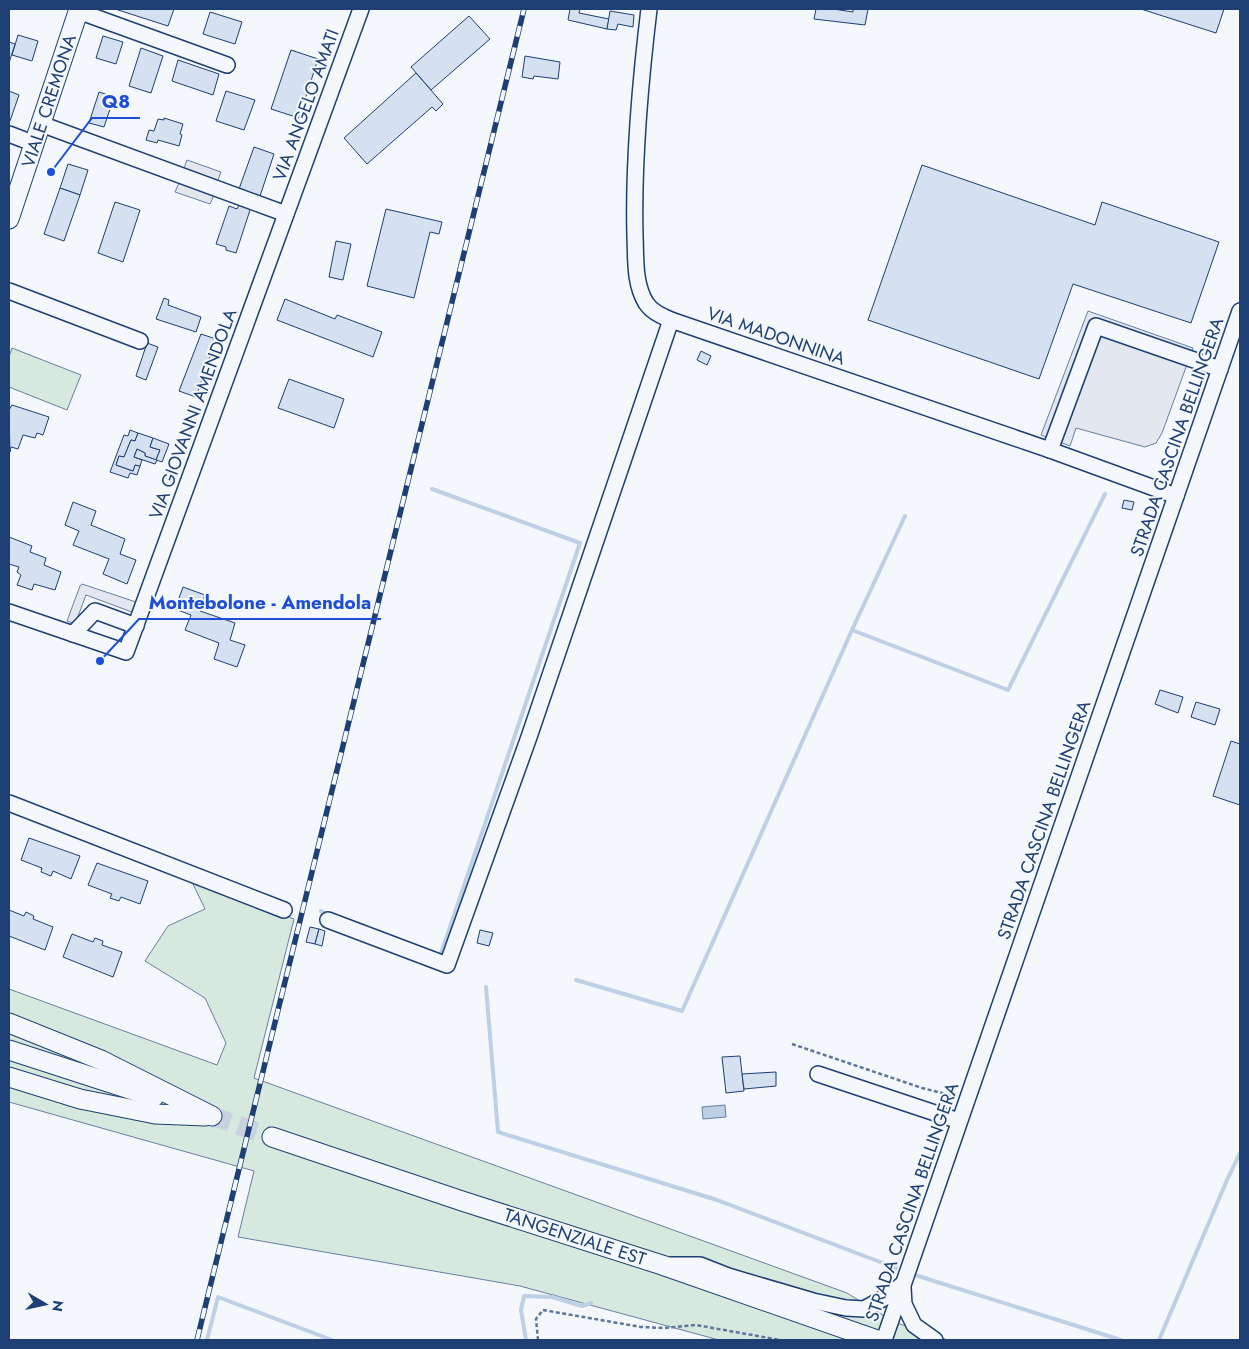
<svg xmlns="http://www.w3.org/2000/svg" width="1249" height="1349" font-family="Jost,sans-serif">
<rect width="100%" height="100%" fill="#f4f7fb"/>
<g fill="#d7e8df" stroke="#687fa3">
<path d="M12 348 81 375 67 410 9 387V357Z"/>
<path d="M192 882 294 919 254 1078 847 1293 894 1322 948 1340H719L520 1286 238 1237 254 1171 9 1102V989L217 1065 226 1043 205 998 145 961 168 926 205 909Z"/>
</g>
<g fill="#e3e8f0" stroke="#687fa3">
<path d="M187 160 221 172 217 182 183 171Z"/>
<path d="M179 183 214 195 210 204 175 192Z"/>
<path d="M1088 311 1193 348 1162 433 1156 443 1145 447 1076 428 1070 446 1041 435Z"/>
<path d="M82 584 136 602 132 612 86 595 75 624 67 621 80 586Z"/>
</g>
<path fill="#bed0e5" stroke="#687fa3" d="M725 1105 726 1117 703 1119 702 1107Z"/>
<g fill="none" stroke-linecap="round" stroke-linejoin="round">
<g stroke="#bed0e5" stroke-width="4">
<path d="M432 489 580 543 445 942 440 956 437 955"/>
<path d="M852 630 1008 690 1105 494"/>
<path d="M321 911 330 915"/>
<path d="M576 980 682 1011 852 630 905 516"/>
<path d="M486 987 498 1132 717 1200 896 1268"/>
<path d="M915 1275 1121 1340"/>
<path d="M207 1340 218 1297 332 1340"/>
<path d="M526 1340 521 1310 524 1296 552 1297 582 1306 591 1303"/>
<path d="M1159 1340 1227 1180 1240 1153"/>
</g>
</g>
<g fill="#d5e0f0" stroke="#1d3f73">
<path d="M115 9H174L168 26Z"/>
<path d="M570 9H580L579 13 609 19 607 29 568 20Z"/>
<path d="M816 9H833L853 12V9H868L865 25 814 19Z"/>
<path d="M1141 9H1224L1216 33Z"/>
<path d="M610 11 634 15 633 27 618 24 616 30 607 29Z"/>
<path d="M210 12 242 22 235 44 203 34Z"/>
<path d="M469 16 490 39 431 90 411 67Z"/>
<path d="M18 35 38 41 32 61 12 55Z"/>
<path d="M103 36 123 42 116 64 96 58Z"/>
<path d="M9 42 15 44 9 63Z"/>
<path d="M141 48 163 56 151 93 129 86Z"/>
<path d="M291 50 318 59 299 118 271 109Z"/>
<path d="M525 56 560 62 558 79 534 76 533 79 522 77Z"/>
<path d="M178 60 219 74 213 95 172 81Z"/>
<path d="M416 73 443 104 436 111 432 107 367 164 344 138Z"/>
<path d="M9 91 19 95 10 121 9 120Z"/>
<path d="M226 91 255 100 244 130 216 121Z"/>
<path d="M99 92 114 97 104 127 89 123Z"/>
<path d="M164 118 183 124 180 134 182 135 179 146 158 140 157 143 146 140 149 130 154 131 158 119 164 120Z"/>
<path d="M254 147 274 154 260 196 239 189Z"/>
<path d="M68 164 88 170 80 195 60 188Z"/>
<path d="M922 165 1095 225 1102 202 1219 242 1191 323 1073 284 1039 379 868 320Z"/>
<path d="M60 188 80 195 64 241 44 234Z"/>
<path d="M115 202 140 210 123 262 98 253Z"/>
<path d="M240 203 251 207 236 253 226 250V247L216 244 229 206 237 209Z"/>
<path d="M386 209 442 222 439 234 430 232 414 298 367 286Z"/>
<path d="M336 241 351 244 343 280 329 277Z"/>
<path d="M164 298 169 300 168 305 201 317 196 332 156 319Z"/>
<path d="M285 299 335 319 337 315 382 332 373 357 277 320Z"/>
<path d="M201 334 216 339 196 397 179 391Z"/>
<path d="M147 343 158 347 146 380 136 376Z"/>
<path d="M701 351 711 356 707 365 697 360Z"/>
<path d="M289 379 344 399 334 428 278 408Z"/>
<path d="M12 405 49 417 43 435 37 433 35 438 23 435 18 449 11 447 10 452 9 410Z"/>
<path d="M130 430 138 433 135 441 131 440 124 457 119 456 116 465 133 471 135 465 140 466 137 475 130 473 128 478 110 472 124 435 128 436Z"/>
<path d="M138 433 153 438 150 447 160 450 156 460 145 456V453L137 449 134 457 142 460 140 466 135 465 133 471 116 465 119 456 124 457 131 440 135 441Z"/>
<path d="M153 438 169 444 162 462 156 460 160 450 150 447Z"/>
<path d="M137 449 145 453V456L157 460 155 464 134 457Z"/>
<path d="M1124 500 1134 502 1132 510 1122 508Z"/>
<path d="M73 502 96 511 91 525 125 539 120 554 136 560 127 584 103 574 109 559 73 545 79 531 65 525Z"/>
<path d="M9 537 32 546 30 552 46 558 44 565 61 572 55 590 34 584 32 590 17 585 21 575 17 572 19 567 9 564Z"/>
<path d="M183 587 205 595 200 611 235 623 230 640 245 645 237 667 214 659 219 643 185 630 191 615 175 609Z"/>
<path d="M1160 690 1183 697 1178 713 1155 704Z"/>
<path d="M1196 702 1220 709 1215 725 1191 717Z"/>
<path d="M1231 741 1240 744V805L1213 796Z"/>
<path d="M29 838 80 856 71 879 53 871 51 876 41 872 42 868 21 860Z"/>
<path d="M97 863 148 881 140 904 121 897 119 901 110 898 112 894 88 885Z"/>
<path d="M9 910 24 916 26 912 34 916 33 919 53 927 45 950 9 936Z"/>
<path d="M310 927 319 929 315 944 306 942Z"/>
<path d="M319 929 325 931 322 946 315 944Z"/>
<path d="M480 930 493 933 489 946 477 943Z"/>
<path d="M72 934 93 942 95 938 103 941 102 945 122 952 113 977 63 957Z"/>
<path d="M740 1056 744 1091 726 1093 722 1057Z"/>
<path d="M776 1072V1086L744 1089 742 1074Z"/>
</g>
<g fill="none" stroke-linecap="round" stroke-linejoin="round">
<path stroke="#c9d2e0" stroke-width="19" stroke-dasharray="19 9" stroke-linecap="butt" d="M212 1116 272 1137"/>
<g stroke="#1d3f73" stroke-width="18">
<g id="minor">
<path d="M649 9C640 84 633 161 635 236 636 259 634 283 646 303 652 312 662 316 671 320L1050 450 1176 496"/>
<path d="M78 11 227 65"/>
<path d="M41 124 286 214"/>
<path d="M9 134 35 144"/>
<path d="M9 291 140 341"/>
<path d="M1050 450 1096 326 1220 369"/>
<path d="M9 612 126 652 361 9"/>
<path d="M73 634 95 611 136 626"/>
<path d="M9 803 284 910"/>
<path d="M328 920 447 965 529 737 671 320"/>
<path d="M818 1074 959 1121"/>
<path d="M671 1265H700L728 1276 813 1301 846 1308 864 1309 884 1298 903 1284"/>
<path d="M903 1288 904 1304 914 1325 935 1340"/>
<path d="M884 1340 1240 311"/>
</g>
</g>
<g stroke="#1d3f73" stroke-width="21">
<g id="major">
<path d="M9 219 79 9"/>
<path d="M9 1023 101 1060 212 1116"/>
<path d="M9 1050 154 1097"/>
<path d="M9 1077 80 1099 155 1114 205 1116"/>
<path d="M272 1137 462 1201 662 1265 877 1340"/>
</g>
</g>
<g stroke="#5e769c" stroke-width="2.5" stroke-dasharray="4 2.5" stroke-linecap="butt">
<path d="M792 1044 922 1088 954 1096"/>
<path d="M538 1340 536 1319 543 1310 641 1327 664 1328 696 1325 780 1340"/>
</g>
<use href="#minor" stroke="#f4f7fb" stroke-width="15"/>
<use href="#major" stroke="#f4f7fb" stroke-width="19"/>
<g stroke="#1d3f73" stroke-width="5.5">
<path id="rail" d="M197 1340 524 9"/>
</g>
<use href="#rail" stroke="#f4f7fb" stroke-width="4" stroke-dasharray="11" stroke-linecap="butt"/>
</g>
<g text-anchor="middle" stroke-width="4" stroke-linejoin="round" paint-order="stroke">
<g font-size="18" fill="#1d3f73" stroke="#f4f7fb">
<text transform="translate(49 101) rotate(-72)" y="6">VIALE CREMONA</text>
<text transform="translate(306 105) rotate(-70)" y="6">VIA ANGELO AMATI</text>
<text transform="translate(776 336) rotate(19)" y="6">VIA MADONNINA</text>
<text transform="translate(193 414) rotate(-70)" y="6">VIA GIOVANNI AMENDOLA</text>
<text transform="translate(1177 437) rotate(-71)" y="6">STRADA CASCINA BELLINGERA</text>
<text transform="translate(1044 820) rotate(-71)" y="6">STRADA CASCINA BELLINGERA</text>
<text transform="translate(912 1202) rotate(-71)" y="6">STRADA CASCINA BELLINGERA</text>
<text transform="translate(575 1237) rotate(18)" y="6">TANGENZIALE EST</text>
</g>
</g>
<path fill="none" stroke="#1d4ed8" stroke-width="2" d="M51 172L92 118H140M100 661L139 619H381"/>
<g fill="#1d4ed8" stroke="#f4f7fb" stroke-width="2">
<circle cx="51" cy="172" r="5"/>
<circle cx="100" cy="661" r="5"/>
</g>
<g font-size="19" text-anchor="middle" font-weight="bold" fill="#1d4ed8" stroke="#f4f7fb" stroke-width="4" stroke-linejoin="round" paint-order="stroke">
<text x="116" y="108">Q8</text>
<text x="260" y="609">Montebolone - Amendola</text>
</g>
<rect width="1249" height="1349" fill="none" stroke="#1d3f73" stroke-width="20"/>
<g transform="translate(45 1304) rotate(99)" stroke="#f4f7fb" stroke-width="4" paint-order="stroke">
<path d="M0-4L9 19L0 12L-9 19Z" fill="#1d3f73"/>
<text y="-8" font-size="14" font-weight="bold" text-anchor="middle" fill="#1d3f73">N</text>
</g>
</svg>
